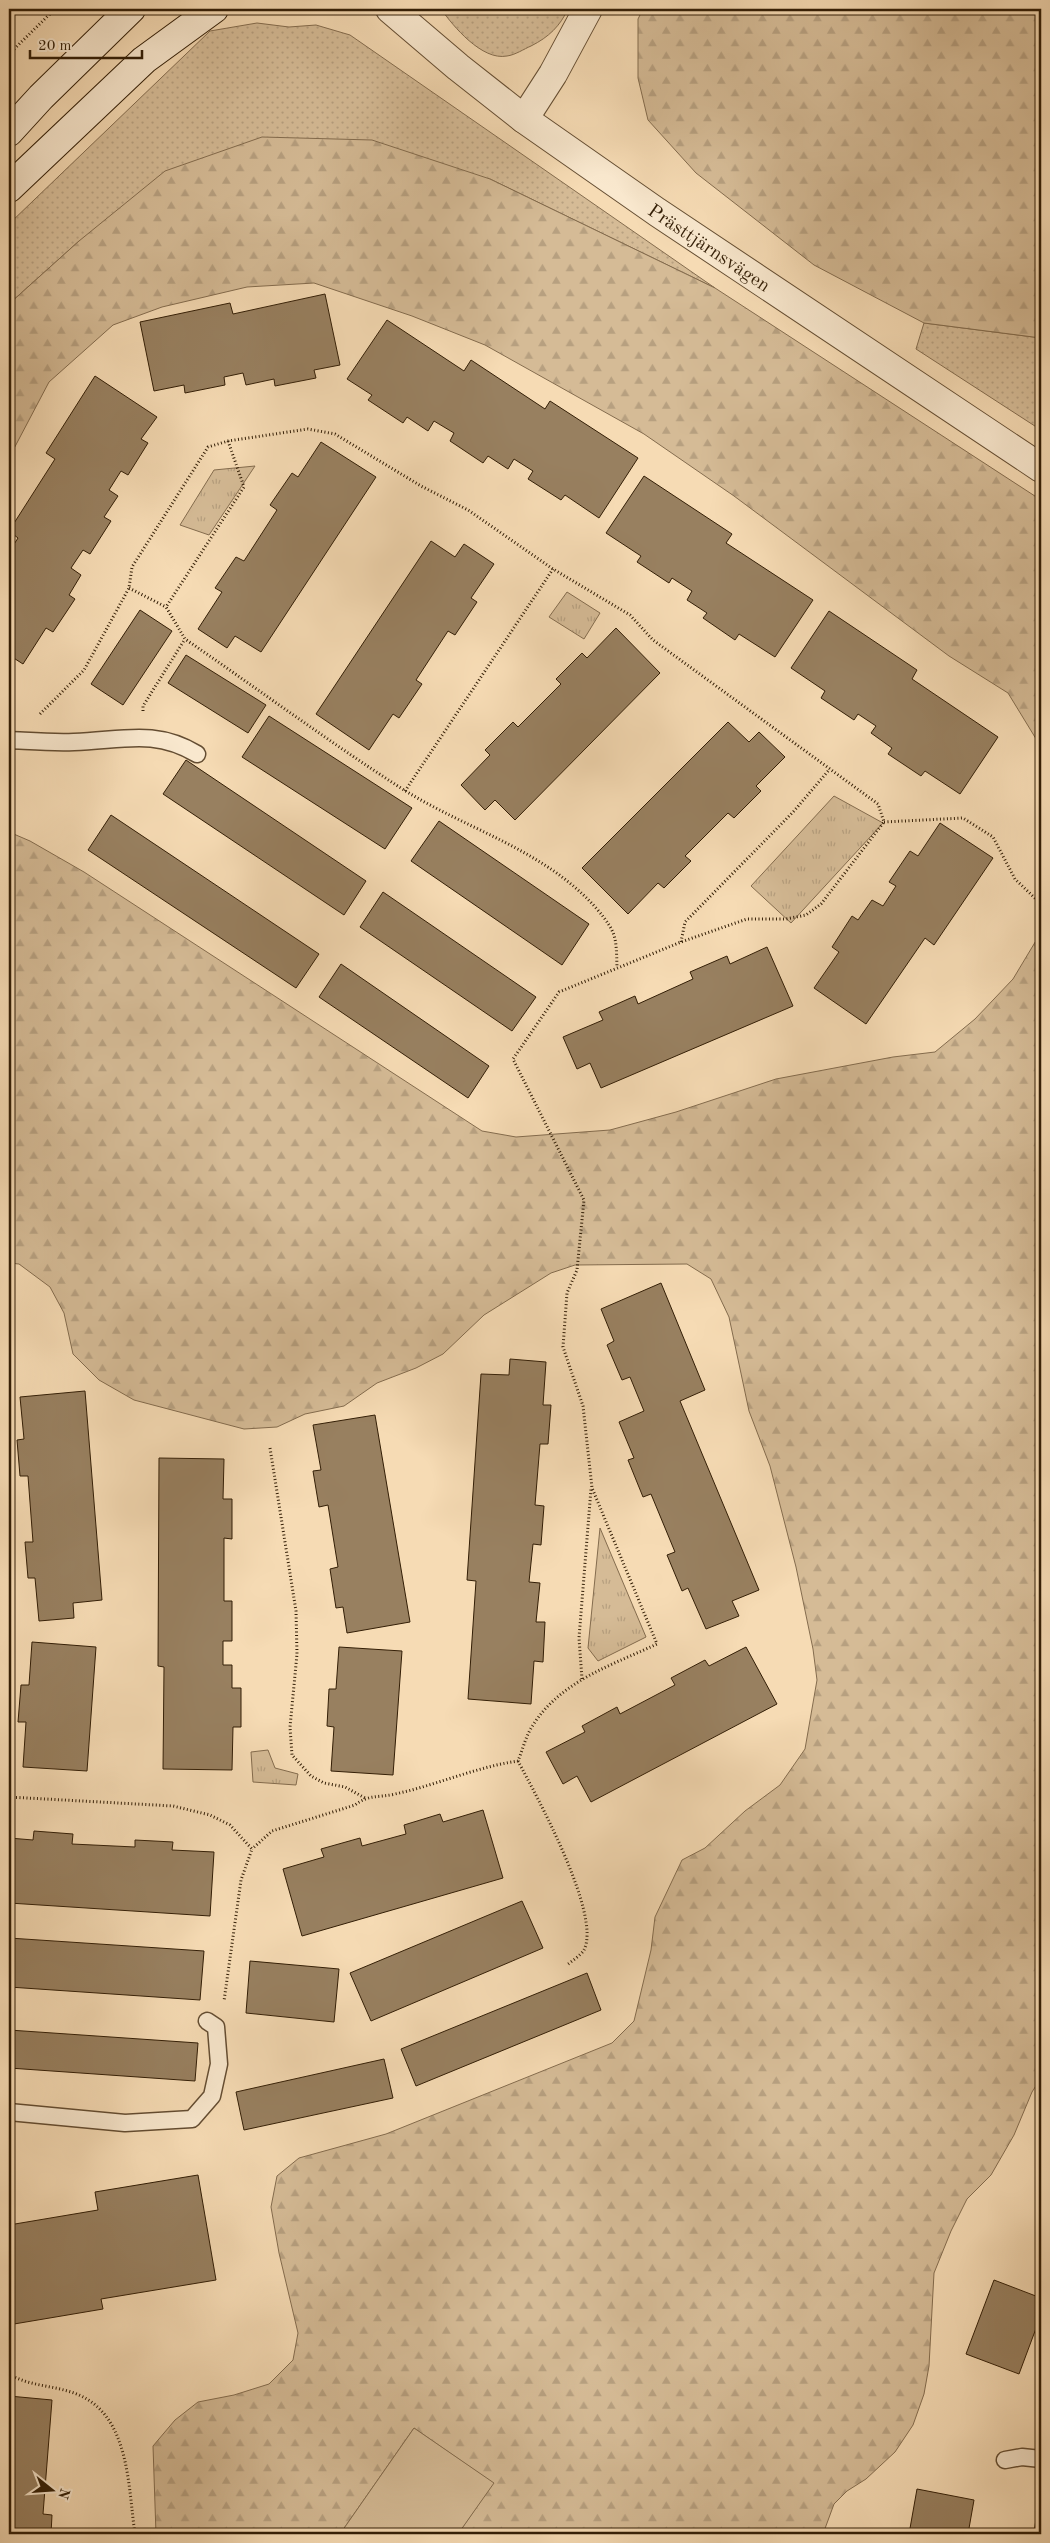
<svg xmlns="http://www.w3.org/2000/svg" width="1050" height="2543" font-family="'Old Standard TT',serif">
<defs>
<pattern id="grass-dots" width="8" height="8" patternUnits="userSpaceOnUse" patternTransform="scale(1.25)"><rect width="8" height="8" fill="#d5bb96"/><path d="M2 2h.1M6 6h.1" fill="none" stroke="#b7a080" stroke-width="1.8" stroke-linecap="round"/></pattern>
<pattern id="forest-firs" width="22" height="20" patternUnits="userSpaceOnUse" patternTransform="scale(1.25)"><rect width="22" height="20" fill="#d5bb96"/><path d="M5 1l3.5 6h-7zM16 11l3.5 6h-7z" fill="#b7a080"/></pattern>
<pattern id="park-tufts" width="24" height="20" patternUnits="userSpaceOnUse" patternTransform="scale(1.25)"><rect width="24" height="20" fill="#d5bb96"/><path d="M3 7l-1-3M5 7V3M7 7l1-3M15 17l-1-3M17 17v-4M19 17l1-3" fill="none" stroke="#b7a080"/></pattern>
</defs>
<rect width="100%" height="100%" fill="#f6dbb4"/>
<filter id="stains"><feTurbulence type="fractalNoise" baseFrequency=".004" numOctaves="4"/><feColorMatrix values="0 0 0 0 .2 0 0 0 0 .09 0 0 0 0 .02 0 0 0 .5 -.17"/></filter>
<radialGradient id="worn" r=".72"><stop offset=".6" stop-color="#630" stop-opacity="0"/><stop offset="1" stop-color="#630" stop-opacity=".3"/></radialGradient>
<g fill="url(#grass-dots)" stroke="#846c4e">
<path d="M441 9H568C560 26 549 37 531 46 524 49 515 55 507 56 482 61 453 26 441 9Z"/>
<path d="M257 23 289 27 316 25 350 35 715 288 490 179 79 241 9 304V224L210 31Z"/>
<path d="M924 323 1041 338V430L916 349Z"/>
</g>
<g fill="url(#forest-firs)" stroke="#846c4e">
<path d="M643 9H1041V338L924 323 814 265 696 173 648 120 638 78V19Z"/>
<path d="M262 137 372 140 490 179 715 288 1041 500V747L1008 693 949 656 734 496 644 434 485 345 412 316 314 283 247 287 162 307 113 325 49 382 9 458V304L79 241 165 171Z"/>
<path d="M9 832 30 841 84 872 482 1131 516 1137 610 1130 676 1112 776 1079 893 1057 935 1052 975 1019 1013 979 1037 939 1041 924V2078L1032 2092 1014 2135 991 2175 967 2199 951 2231 934 2273 929 2366 924 2394 913 2425 895 2452 866 2479 847 2491 834 2504 823 2534H458L493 2483 414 2428 340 2534H156L153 2446 175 2420 198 2402 234 2395 269 2384 293 2360 298 2333 279 2253 271 2207 277 2176 299 2158 386 2134 612 2043 634 2021 651 1950 655 1917 682 1860 705 1848 745 1811 780 1785 805 1749 817 1680 813 1649 796 1567 770 1466 749 1411 729 1317 711 1279 687 1264 575 1265 551 1273 484 1315 443 1354 416 1368 377 1383 344 1406 305 1414 277 1427 244 1429 134 1400 99 1380 73 1354 64 1313 50 1287 19 1264 9 1263Z"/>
</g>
<g fill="url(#park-tufts)" stroke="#846c4e">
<path d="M255 466 209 535 180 525 214 470Z"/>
<path d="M567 592 600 613 584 639 549 617Z"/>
<path d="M834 796 883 823 791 923 751 886Z"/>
<path d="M600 1528 646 1637 598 1661 588 1648Z"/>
<path d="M268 1750 275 1768 298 1774 296 1785 253 1782 251 1752Z"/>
</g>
<path fill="#d5bb96" stroke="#846c4e" d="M414 2428 494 2483 458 2534H340Z"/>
<g fill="#988060" stroke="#331e06">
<path d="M325 294 340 365 314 370 316 378 275 386 274 379 246 385 243 373 224 377 225 385 185 393 184 385 154 391 140 322 230 303 233 314Z"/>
<path d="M387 320 464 371 471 360 545 409 550 401 638 458 599 518 565 495 561 500 528 479 533 471 514 459 508 469 488 456 483 463 450 441 454 433 434 421 428 431 407 417 403 423 368 400 372 395 347 379Z"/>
<path d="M95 376 157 417 141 439 148 443 128 475 121 471 109 490 118 496 104 517 111 521 90 554 83 550 71 568 81 575 69 595 75 599 53 632 46 628 23 664 9 655V552L18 538 9 531 55 459 46 453Z"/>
<path d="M321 442 376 477 261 652 235 636 227 648 198 629 222 592 215 588 236 557 244 561 277 510 270 505 292 473 298 477Z"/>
<path d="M644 476 732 534 726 543 813 600 775 657 739 634 735 640 703 618 707 613 687 600 692 591 672 578 669 583 637 562 641 556 606 533Z"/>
<path d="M431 541 455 557 464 544 494 564 471 598 477 602 455 635 448 631 416 680 422 684 399 718 393 714 369 750 316 714Z"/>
<path d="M140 610 172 631 123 705 91 684Z"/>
<path d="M829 611 917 670 912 679 998 737 960 794 925 771 921 776 888 754 892 748 871 733 876 726 858 714 854 720 821 698 825 691 791 668Z"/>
<path d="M616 628 660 673 515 820 495 800 485 810 461 785 490 755 485 750 513 722 518 727 561 684 556 679 582 653 587 658Z"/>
<path d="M186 655 266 705 248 733 168 683Z"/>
<path d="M269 716 412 808 385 849 242 757Z"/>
<path d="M728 722 749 742 759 732 785 757 756 786 761 791 734 818 728 813 685 856 691 861 664 888 658 883 628 914 582 868Z"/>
<path d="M186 760 366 881 344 915 163 794Z"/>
<path d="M111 815 319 954 296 988 88 850Z"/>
<path d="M439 821 589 924 562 965 411 861Z"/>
<path d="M940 823 993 858 934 945 925 938 866 1024 814 988 839 952 832 947 852 916 858 920 872 900 883 906 896 886 889 882 910 851 918 856Z"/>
<path d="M383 892 536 997 512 1031 360 927Z"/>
<path d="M767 947 793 1006 601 1088 590 1063 577 1069 563 1037 603 1020 599 1012 635 996 638 1004 693 979 690 972 727 956 730 964Z"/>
<path d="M341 964 489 1066 468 1098 319 997Z"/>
<path d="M661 1283 705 1390 680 1401 759 1590 732 1601 739 1616 706 1629 688 1588 682 1591 667 1555 675 1552 651 1494 643 1497 628 1460 634 1458 619 1422 644 1411 630 1377 622 1380 607 1345 614 1341 601 1309Z"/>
<path d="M510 1359 546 1362 543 1405H551L548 1444H540L535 1505 544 1506 541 1545 533 1544 529 1582 540 1583 536 1622H545L543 1662 534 1661 531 1704 468 1699 476 1581 467 1580 481 1374 509 1375Z"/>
<path d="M85 1391 102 1600 73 1603 74 1618 39 1621 35 1578H28L25 1542H33L28 1476H20L17 1440 24 1439 20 1397Z"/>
<path d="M375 1415 410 1622 347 1633 343 1607 336 1608 330 1569 338 1567 328 1505 319 1507 313 1471 321 1470 313 1425Z"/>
<path d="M159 1458 224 1459 223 1499H232V1539L224 1538V1601H232V1641H223V1665H232V1688H241V1727H233L232 1770 163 1769 164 1667 158 1666Z"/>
<path d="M32 1642 96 1647 87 1771 23 1767 26 1722H18L21 1685H29Z"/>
<path d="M339 1647 402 1651 393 1775 331 1771 334 1727 327 1726 329 1689H336Z"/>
<path d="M746 1647 777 1704 591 1802 577 1776 563 1784 546 1752 585 1732 582 1726 617 1707 620 1714 675 1685 671 1678 705 1660 709 1666Z"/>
<path d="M483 1810 503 1878 302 1936 283 1869 324 1857 321 1849 360 1838 362 1846 406 1834 404 1825 440 1814 443 1822Z"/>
<path d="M34 1831 73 1834 72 1844 135 1847V1840L173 1842 172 1850 214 1852 210 1916 9 1903V1838L33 1840Z"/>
<path d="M522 1901 543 1948 371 2021 350 1973Z"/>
<path d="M9 1938 204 1951 200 2000 9 1987Z"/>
<path d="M250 1961 339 1969 334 2022 246 2013Z"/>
<path d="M587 1973 601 2010 416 2086 401 2049Z"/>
<path d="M9 2030 198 2043 195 2081 9 2068Z"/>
<path d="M384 2059 393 2098 244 2130 236 2092Z"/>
<path d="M198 2175 216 2280 101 2299 103 2309 14 2324 9 2298V2225L98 2210 95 2192Z"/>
<path d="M994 2280 1041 2298V2315L1019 2374 966 2354Z"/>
<path d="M9 2396 52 2400 43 2514 52 2515 51 2534H9Z"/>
<path d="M917 2489 974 2500 968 2534H909Z"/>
<path d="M1038 2503H1041V2534H1034Z"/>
</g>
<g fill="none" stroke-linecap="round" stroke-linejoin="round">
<g stroke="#644d32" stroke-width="19">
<g id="lane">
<path d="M9 740C30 741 52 743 74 742 120 741 154 728 197 754"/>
<path d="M9 2112 125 2123 192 2119 212 2096 219 2064 216 2027 207 2021"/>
<path d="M1005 2460 1022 2457 1041 2459"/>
</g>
</g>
<g stroke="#644d32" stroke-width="30">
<g id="street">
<path id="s1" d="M390 9 458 67 524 119 657 212 1041 468"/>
<path d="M524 119 553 74 588 9"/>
</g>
</g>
<g stroke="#331e06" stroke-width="30">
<g id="secondary">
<path d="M9 132 41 97 131 9"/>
<path d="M9 188 144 60 214 9"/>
</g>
</g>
<g stroke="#331e06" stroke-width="3" stroke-dasharray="1 2.5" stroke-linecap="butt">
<path d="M9 54 55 9"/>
<path d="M228 441 244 487 166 607 185 639C258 689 329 742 404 790 468 830 545 850 597 909 617 933 616 937 617 967"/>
<path d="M129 588 166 607"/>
<path d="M143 711V706L185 639"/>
<path d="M40 714 84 670 129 588 132 567 208 447 228 441 308 429 335 434 421 486 468 510 553 569 630 615 653 640 878 804 884 822 821 904 806 915 786 919H747L681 942 559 992 513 1059 584 1200 577 1270 567 1293 563 1347 583 1406 592 1488 657 1644C612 1665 561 1681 533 1725 526 1735 523 1749 518 1761 476 1767 437 1785 395 1794 379 1798 369 1794 355 1805L272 1831 252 1849"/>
<path d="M405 791 553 569"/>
<path d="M884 822 963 818 993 837 1015 879 1041 904"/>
<path d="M681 942 685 922 794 811 829 770"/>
<path d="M270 1448 296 1611 297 1654 290 1727 292 1755 311 1776 324 1783 345 1787 365 1798"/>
<path d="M582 1679 579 1638 591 1489"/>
<path d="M518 1761C536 1795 602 1915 584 1950 581 1955 572 1961 567 1965"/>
<path d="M9 1797 173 1806 210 1815 230 1825 252 1849 241 1880 224 2001"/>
<path d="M9 2374C30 2387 56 2385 79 2395 130 2417 128 2487 135 2534"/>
</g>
<use href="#lane" stroke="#f9e8ce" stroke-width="16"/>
<use href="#street" stroke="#f9e8ce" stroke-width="28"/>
<use href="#secondary" stroke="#f9e8ce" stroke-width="28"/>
</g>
<g text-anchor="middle" stroke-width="5" stroke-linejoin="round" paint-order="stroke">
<g font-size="19" fill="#331e06" stroke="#f9e8ce">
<text dy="7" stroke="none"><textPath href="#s1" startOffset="399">Prästtjärnsvägen</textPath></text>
</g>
</g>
<rect width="1050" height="2543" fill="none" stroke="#f6dbb4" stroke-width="30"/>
<rect x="10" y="10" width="1030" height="2523" fill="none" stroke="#331e06" stroke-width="2.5"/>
<rect x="15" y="15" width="1020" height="2513" fill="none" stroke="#331e06"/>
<g transform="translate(52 2490) rotate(107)" stroke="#f9e8ce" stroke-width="4" paint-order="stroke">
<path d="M0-4L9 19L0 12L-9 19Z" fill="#331e06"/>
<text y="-8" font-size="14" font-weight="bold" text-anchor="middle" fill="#331e06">N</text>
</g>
<path d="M30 50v8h112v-8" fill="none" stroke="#331e06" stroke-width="2.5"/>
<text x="38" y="50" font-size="15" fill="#331e06" stroke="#f9e8ce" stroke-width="4" paint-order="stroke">20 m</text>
<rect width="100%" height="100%" filter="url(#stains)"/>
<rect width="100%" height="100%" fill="url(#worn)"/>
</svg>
